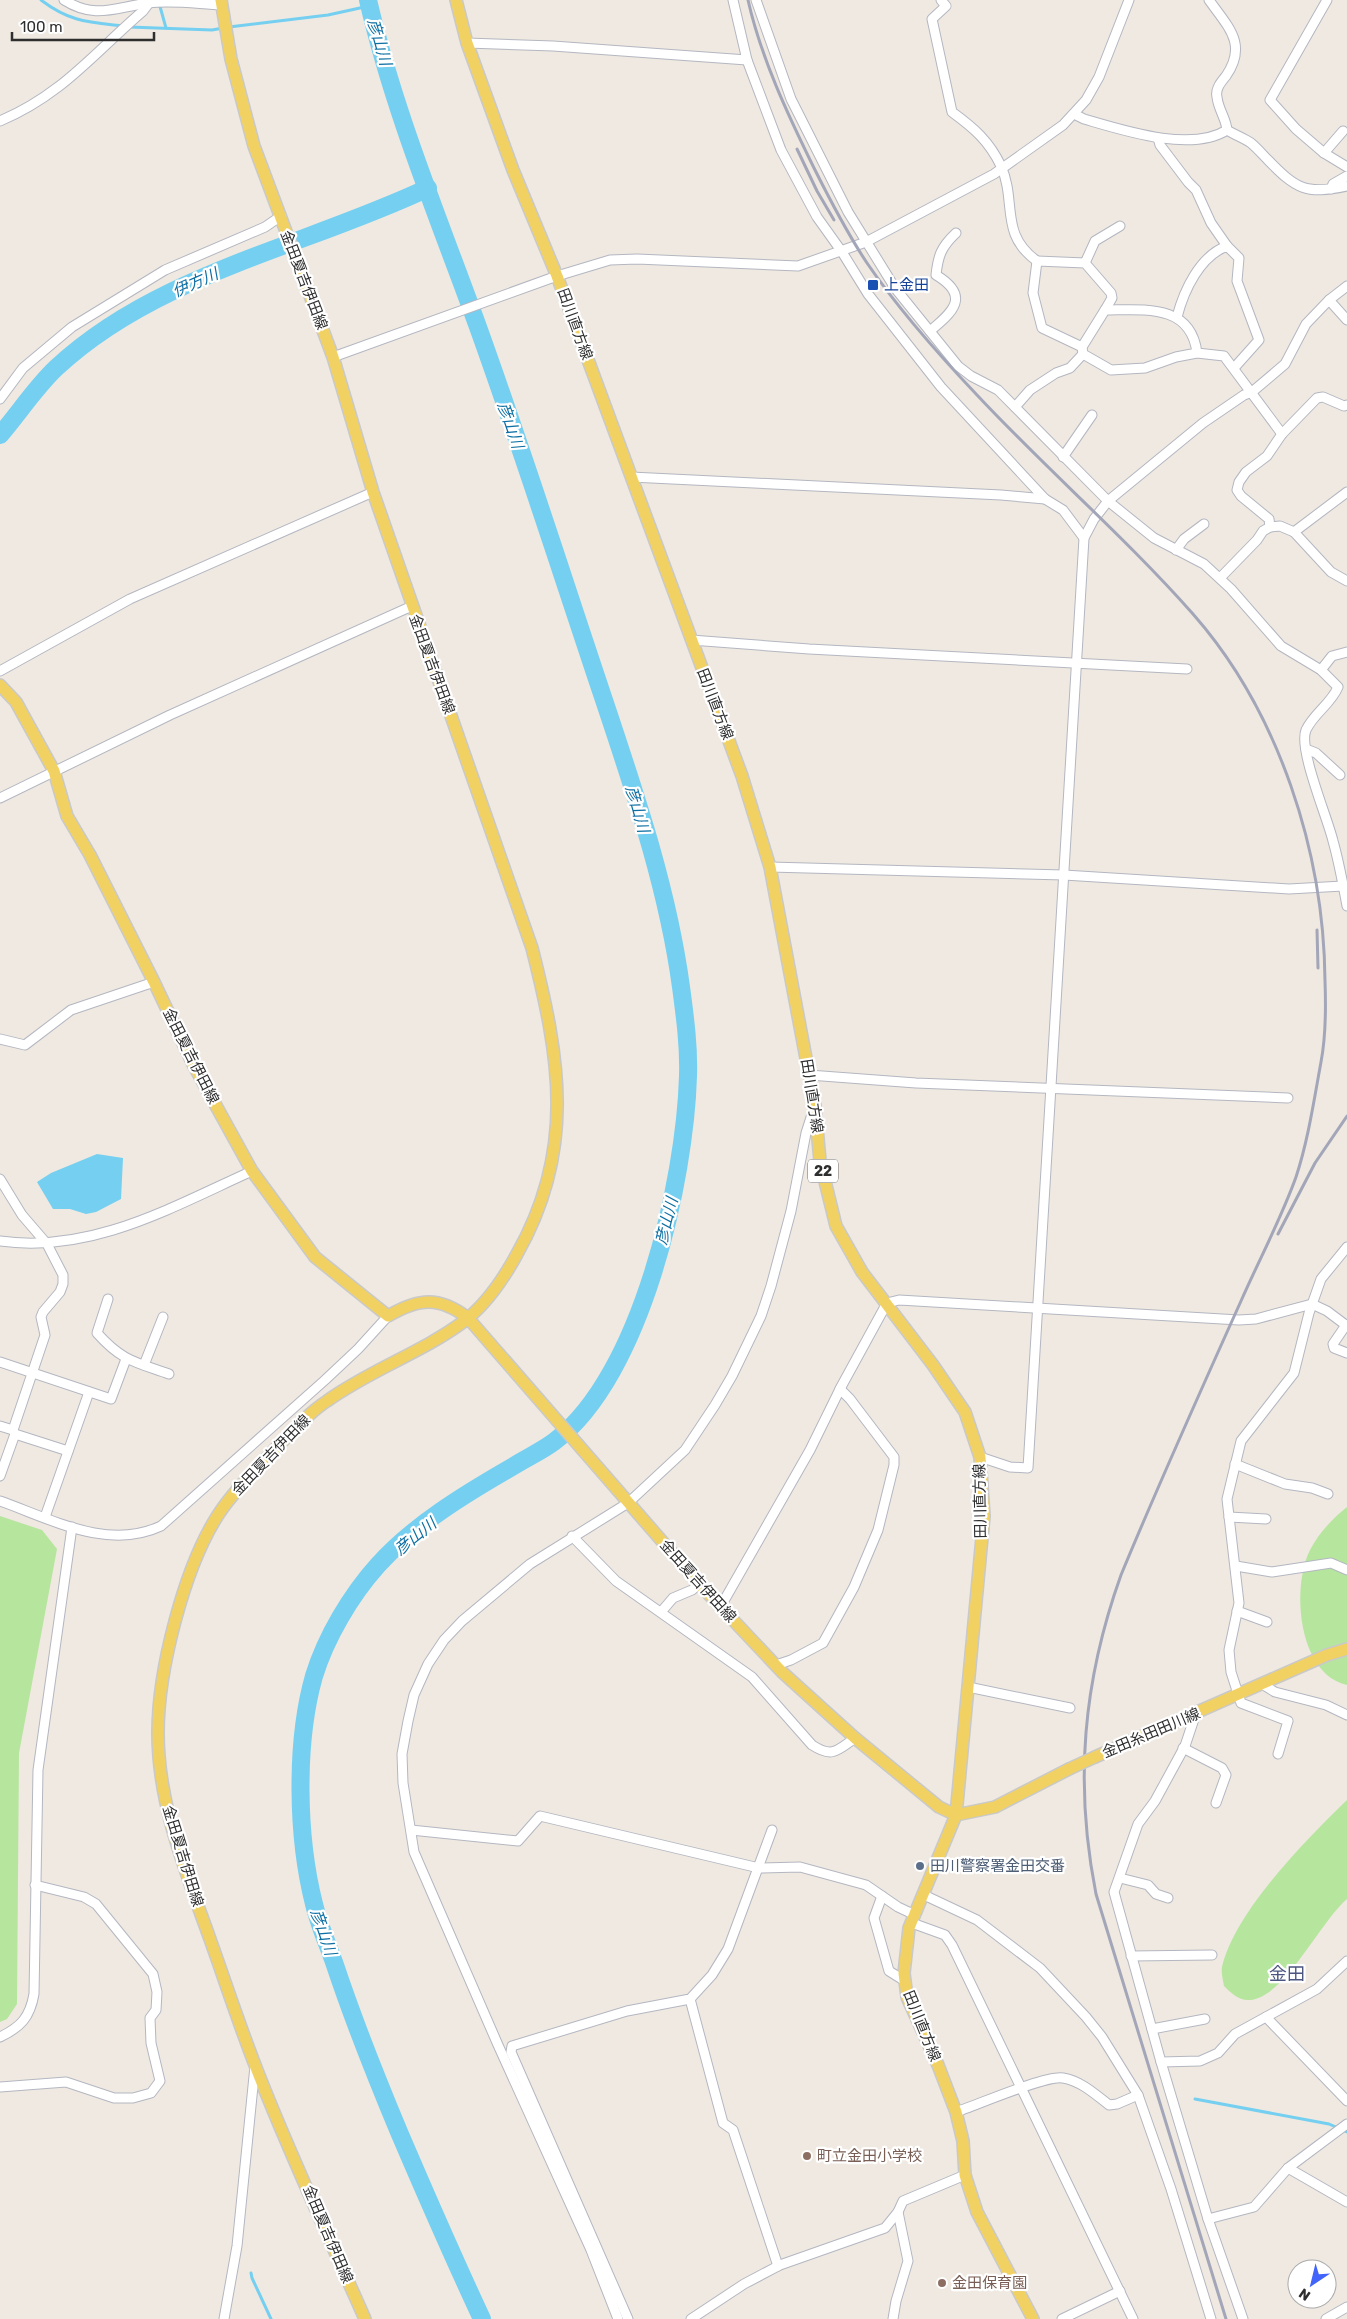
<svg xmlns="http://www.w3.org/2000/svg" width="1347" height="2319" font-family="Rubik,'Noto Sans JP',sans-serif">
<rect width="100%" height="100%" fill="#efe9e1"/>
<g fill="#b6e59e">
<path d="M1347 1507V1685C1298 1674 1291 1588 1310 1550 1319 1533 1332 1519 1347 1507Z"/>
<path d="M0 1516 42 1530 57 1549 19 1753 17 2004 7 2019 0 2022Z"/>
<path d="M1347 1800V1899C1320 1922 1284 1998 1250 2000 1239 2001 1231 1993 1224 1986 1223 1980 1221 1973 1222 1967 1235 1911 1306 1840 1347 1800Z"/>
</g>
<path fill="#75cff0" d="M97 1154 123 1158 121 1199 96 1212 86 1214 70 1209H53L37 1182 51 1173Z"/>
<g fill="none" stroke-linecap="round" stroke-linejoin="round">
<g stroke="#75cff0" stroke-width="3">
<path d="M41 0C70 22 88 22 123 26"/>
<path d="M159 3 166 28"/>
<path d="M129 27 212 30 223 28"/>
<path d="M229 27 328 15 369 6"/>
<path d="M1195 2099 1329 2124 1347 2132"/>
<path d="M251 2273 252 2278 271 2319"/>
</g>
<g stroke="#75cff0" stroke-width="18">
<path d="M368 0C394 112 439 219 478 327 523 452 563 578 605 703 636 796 668 890 681 987 685 1017 689 1046 688 1076 685 1180 642 1375 555 1441 542 1451 526 1458 512 1467 465 1494 414 1525 378 1565 351 1595 326 1637 314 1676 295 1743 297 1837 314 1904 319 1925 328 1945 335 1965 354 2022 376 2077 399 2132 426 2195 453 2257 482 2319"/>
<path d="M0 435C19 413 35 388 56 368 156 274 306 246 428 188"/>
</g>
<g stroke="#b4b7c1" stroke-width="11">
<g id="minor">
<path d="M64 0C96 20 115 7 149 3 172 0 198 4 222 5"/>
<path d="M733 0 747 60 781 150 817 217 842 252 868 294 941 387 1045 499 1063 510 1084 538"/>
<path d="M756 0 791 99 848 212 895 288 958 366 971 376 998 390 1108 501 1154 538 1204 564 1231 589 1281 646 1321 670 1338 687C1331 704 1314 713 1306 730 1298 749 1328 819 1333 841 1339 862 1343 884 1347 906"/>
<path d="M941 0 946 6 932 19 952 112C974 128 989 141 1001 166 1017 202 999 234 1037 261"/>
<path d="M1209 0C1228 27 1248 44 1226 76 1221 82 1215 89 1217 97 1218 109 1226 118 1227 130"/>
<path d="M1327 0 1270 100 1296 129 1324 153 1347 167"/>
<path d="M467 43 553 46 747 60"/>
<path d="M1074 114 1084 119C1122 130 1191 153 1227 130"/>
<path d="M0 121C62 95 94 53 143 11L149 3"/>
<path d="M1227 130C1235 135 1244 138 1251 143 1257 148 1263 155 1268 160 1296 189 1306 195 1347 186"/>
<path d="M1158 138 1160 145 1188 182 1196 190 1211 223 1227 246"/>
<path d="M1324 153 1343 131"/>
<path d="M1331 189 1333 184 1347 176"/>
<path d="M1085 263 1095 241 1120 226"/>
<path d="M1329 300 1347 320"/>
<path d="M1177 317C1184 290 1200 256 1227 246L1239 258 1237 281 1259 340 1234 368"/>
<path d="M930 331C953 312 971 296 936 275 938 256 941 247 956 233"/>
<path d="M1082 347 1042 328 1033 293 1037 261 1085 263 1111 293 1112 298 1105 310"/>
<path d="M1197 353C1191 303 1143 310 1105 310L1082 347 1083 354 1111 370 1145 368 1176 357 1197 353 1224 356 1282 434"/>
<path d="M333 357 557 276 610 260 637 259 798 266 866 242 994 174 1063 125 1086 100 1099 77 1129 0"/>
<path d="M0 399 23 368 72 327 165 270 265 227 281 216"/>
<path d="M1015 407 1030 390 1056 373 1070 368 1083 354"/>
<path d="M1063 457 1092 415"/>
<path d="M631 477 1001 495 1045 499"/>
<path d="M1270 527 1269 519 1241 496 1237 490 1239 482 1246 472 1267 456 1282 434 1317 398 1323 397 1344 406 1347 405"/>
<path d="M1294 532 1347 492"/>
<path d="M1176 550 1184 539 1204 524"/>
<path d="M1220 578 1257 540 1263 531 1270 527 1280 526 1294 532 1331 572 1347 581"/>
<path d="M691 640 809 649 1187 669"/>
<path d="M1321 670 1332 656 1347 652"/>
<path d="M0 671 130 599 373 492"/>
<path d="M1306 749 1316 753 1340 775"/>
<path d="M0 798 170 715 412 606"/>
<path d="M770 867 1064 875 1289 889 1343 886"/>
<path d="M0 1039 25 1045 71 1010 154 982"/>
<path d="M809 1075 916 1083 1288 1098"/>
<path d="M0 1179 22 1215 47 1244 63 1275V1284L60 1292 43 1312 41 1317 45 1335 13 1430 0 1426"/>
<path d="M0 1241C91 1254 172 1207 252 1171"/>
<path d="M108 1299 97 1333C122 1361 135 1362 169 1374"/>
<path d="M1346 1325 1333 1344 1334 1348 1347 1353"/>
<path d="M0 1362 111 1399 126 1359"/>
<path d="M144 1365 163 1317"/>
<path d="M13 1430 15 1434 68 1451"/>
<path d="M980 1457 1010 1467 1028 1468 1084 538 1094 519 1108 501 1203 423 1244 395 1252 392 1285 364 1306 324 1329 300 1347 286"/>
<path d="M1235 1464 1285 1484 1312 1488 1328 1494"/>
<path d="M0 1476 15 1434"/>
<path d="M0 1501C51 1519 108 1551 161 1526L325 1380 358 1349 388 1316"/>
<path d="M45 1517 89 1392"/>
<path d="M1229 1517 1266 1519"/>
<path d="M572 1536 616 1581 752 1677 812 1745C832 1758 837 1751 855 1738"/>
<path d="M1236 1566 1272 1572 1331 1563 1347 1570"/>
<path d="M721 1606 810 1450 841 1387 887 1303 899 1300 1239 1320 1256 1319 1312 1304 1327 1311 1347 1326"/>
<path d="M1237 1611 1267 1622"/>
<path d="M661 1612 673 1598 692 1590 699 1584"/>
<path d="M776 1665 791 1660 823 1643 854 1587 878 1530 894 1465V1457L850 1399 840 1389"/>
<path d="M1262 1684 1275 1692 1326 1705 1347 1715"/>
<path d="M968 1687 1070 1708"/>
<path d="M1196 1713 1185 1746 1155 1801 1138 1824 1114 1892 1161 2062 1208 2219 1243 2319"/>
<path d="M1183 1748 1222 1768 1226 1775 1216 1803"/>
<path d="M1278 1754 1288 1721 1241 1703 1231 1672 1229 1650 1239 1603 1227 1499 1241 1441 1294 1373 1309 1313 1321 1279 1347 1247"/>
<path d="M411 1830 518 1841 540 1816 759 1868 800 1867 866 1885 898 1907 915 1915"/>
<path d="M1120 1878 1148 1885 1156 1894 1168 1898"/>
<path d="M924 1895 977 1920 1040 1968 1086 2017 1102 2037 1138 2095 1171 2189 1211 2319"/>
<path d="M882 1896 874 1918 889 1971 905 1981"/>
<path d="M912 1923 945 1935 952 1945 1133 2319"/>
<path d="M1131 1956 1212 1955"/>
<path d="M690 1999 723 2123 733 2130 778 2266"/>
<path d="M1266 2017 1347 2101"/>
<path d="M1152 2029 1205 2019"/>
<path d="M0 2037C21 2027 30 2017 34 1994L38 1770 72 1527"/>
<path d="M1161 2062 1200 2061 1218 2053 1235 2034 1317 1989 1347 1961"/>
<path d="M0 2087 66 2082 114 2098H133L151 2093 160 2081 151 2043 150 2018 156 2010 157 1992 153 1974 96 1904 84 1897 35 1885"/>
<path d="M956 2112C977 2105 1046 2075 1063 2078 1081 2081 1095 2094 1109 2105L1117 2104 1138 2095"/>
<path d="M1288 2168 1347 2202"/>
<path d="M1208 2219 1254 2207 1288 2168 1347 2124"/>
<path d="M224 2319 237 2246 255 2066"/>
<path d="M618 2319 591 2250 498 2045 414 1852 403 1783 402 1754 408 1721 414 1695 428 1664 444 1640 462 1621 530 1564 628 1503 685 1450 715 1405 732 1376 761 1316 771 1286 791 1211 806 1133 814 1108"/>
<path d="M628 2319 511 2052 512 2046 627 2011 690 1999 712 1975 728 1949 772 1830"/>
<path d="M691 2319 744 2284 780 2265 885 2228 898 2212 903 2201 965 2175"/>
<path d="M893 2319 896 2301 908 2261 898 2212"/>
<path d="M1062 2319 1120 2291"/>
<path d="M1326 2319 1347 2307"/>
</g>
</g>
<g stroke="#c9c9c9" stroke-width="14">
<g id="major">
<path d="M221 0 231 59 254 146 333 357 373 492 532 948C560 1058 576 1150 517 1254 504 1278 486 1305 463 1322 421 1353 370 1370 327 1401 307 1414 292 1432 275 1449 256 1470 234 1490 218 1515 184 1568 158 1670 158 1733 158 1805 186 1872 210 1939 225 1981 239 2024 255 2065 288 2151 328 2235 365 2319"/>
<path d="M456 0 467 43 513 170 557 276 742 776 770 867 815 1106 820 1161 836 1226 862 1272 933 1365 965 1412 980 1457 984 1516 956 1815 909 1928 904 1973 907 1997 938 2065 956 2112 963 2141 965 2175 977 2212 1033 2319"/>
<path d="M0 685 16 702 54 771 67 816 90 855 154 982 193 1064 252 1171 315 1257 388 1316C419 1298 439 1296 468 1318L701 1586 782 1672 855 1738 939 1807 956 1815 995 1807 1069 1769"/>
<path d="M1095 1757 1327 1655 1347 1649"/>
</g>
</g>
<use href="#minor" stroke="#fff" stroke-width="9"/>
<use href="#major" stroke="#f2d163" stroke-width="11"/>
<g stroke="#a3a6b8" stroke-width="3">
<path d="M748 0C761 58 788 115 814 168 830 200 847 233 867 263 897 307 940 356 977 395 1047 470 1125 537 1193 614 1279 712 1324 852 1325 981 1326 1008 1326 1036 1321 1062 1314 1100 1308 1141 1296 1177 1281 1219 1259 1260 1241 1301 1200 1392 1159 1483 1121 1575 1083 1681 1074 1783 1096 1894L1226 2319"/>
<path d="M797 149 817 191 834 220"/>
<path d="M1317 930 1318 968"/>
<path d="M1278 1234 1315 1163 1347 1116"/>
</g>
<g stroke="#c9c9c9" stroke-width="14" stroke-linecap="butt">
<path id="major-bridge" d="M1069 1769 1095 1757"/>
</g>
<use href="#major-bridge" stroke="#f2d163" stroke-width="11"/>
</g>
<rect fill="#1a4fb4" stroke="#fff" stroke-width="2" x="867" y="279" width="12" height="12" rx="2.5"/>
<circle fill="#5c6f8a" stroke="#fff" stroke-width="2" cx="920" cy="1866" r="5"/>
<g fill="#8d6e63" stroke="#fff" stroke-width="2">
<circle cx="807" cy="2156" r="5"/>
<circle cx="942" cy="2283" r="5"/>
</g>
<g text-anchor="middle" stroke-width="4.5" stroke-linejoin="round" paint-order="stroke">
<rect fill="#fff" stroke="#6d6d6d" stroke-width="1" x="808" y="1159.5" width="30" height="23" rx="4"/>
<g font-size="14" font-weight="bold" fill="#2e2e2e">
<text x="823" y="1176">22</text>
</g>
<g font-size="15" fill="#2e2e2e" stroke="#fff">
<text transform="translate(304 280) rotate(69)" y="5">金田夏吉伊田線</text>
<text transform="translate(575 324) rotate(70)" y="5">田川直方線</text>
<text transform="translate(432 664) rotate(70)" y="5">金田夏吉伊田線</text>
<text transform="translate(715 704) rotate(69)" y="5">田川直方線</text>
<text transform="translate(191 1056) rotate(63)" y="5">金田夏吉伊田線</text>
<text transform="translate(812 1096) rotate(81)" y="5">田川直方線</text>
<text transform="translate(271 1455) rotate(-46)" y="5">金田夏吉伊田線</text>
<text transform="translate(980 1501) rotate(-91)" y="5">田川直方線</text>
<text transform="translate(698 1581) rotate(48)" y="5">金田夏吉伊田線</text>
<text transform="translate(1151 1733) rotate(-23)" y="5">金田糸田田川線</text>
<text transform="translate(183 1856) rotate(73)" y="5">金田夏吉伊田線</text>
<text transform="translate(922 2026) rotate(68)" y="5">田川直方線</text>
<text transform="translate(328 2234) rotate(67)" y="5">金田夏吉伊田線</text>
</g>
<g font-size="15" fill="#164399" stroke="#fff" text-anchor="start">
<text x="884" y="290">上金田</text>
</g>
<g font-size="15" fill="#4e5e75" stroke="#fff" text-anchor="start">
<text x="930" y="1871">田川警察署金田交番</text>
</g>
<g font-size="15" fill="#785e54" stroke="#fff" text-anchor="start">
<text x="817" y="2161">町立金田小学校</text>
<text x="952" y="2288">金田保育園</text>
</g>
<g font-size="16" font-style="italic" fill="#0d6fa3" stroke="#fff">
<text transform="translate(380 42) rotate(74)" y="6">彦山川</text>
<text transform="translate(195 282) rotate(-24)" y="6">伊方川</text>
<text transform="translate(511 425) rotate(71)" y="6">彦山川</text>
<text transform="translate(638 809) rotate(74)" y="6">彦山川</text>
<text transform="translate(666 1221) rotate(-76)" y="6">彦山川</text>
<text transform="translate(415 1536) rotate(-39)" y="6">彦山川</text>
<text transform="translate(324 1932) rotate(71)" y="6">彦山川</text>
</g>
<g font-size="18" fill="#4d5680" stroke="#fff">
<text x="1287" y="1980">金田</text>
</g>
</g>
<g transform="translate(1312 2284) rotate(215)"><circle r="24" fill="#ffffff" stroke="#ababab"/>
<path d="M0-4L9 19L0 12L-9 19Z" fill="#4264fb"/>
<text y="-8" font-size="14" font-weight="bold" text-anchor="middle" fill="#2e2e2e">N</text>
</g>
<path d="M12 32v8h142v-8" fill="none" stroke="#2e2e2e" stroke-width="2.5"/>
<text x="20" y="32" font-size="15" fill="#2e2e2e" stroke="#ffffff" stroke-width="4" paint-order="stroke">100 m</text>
</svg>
